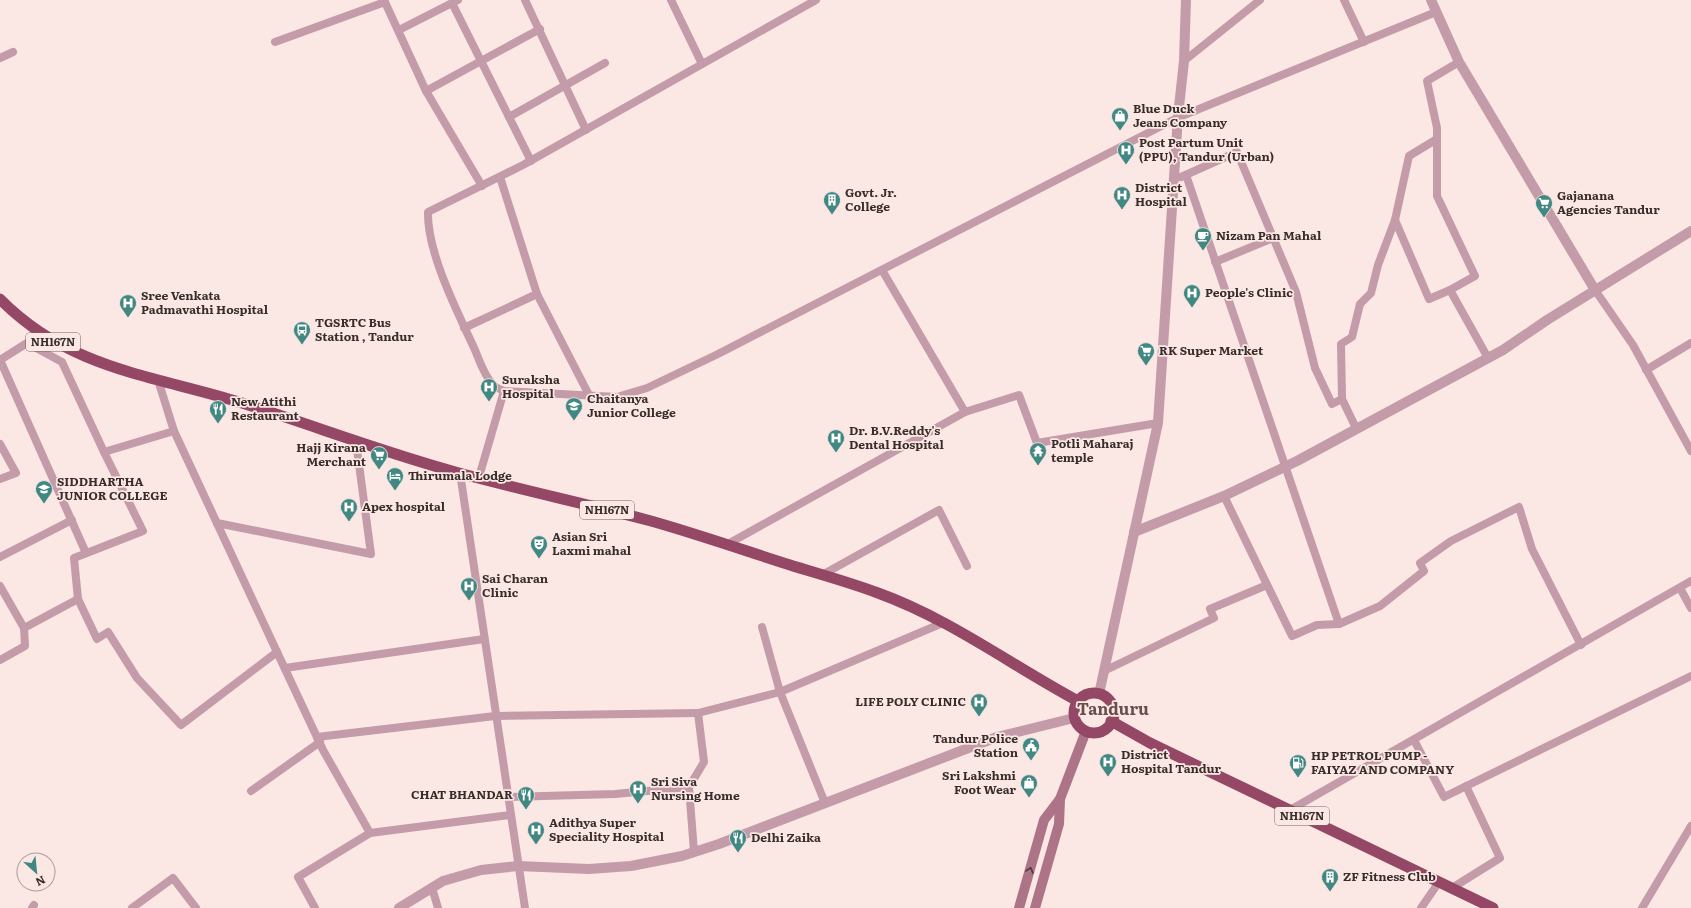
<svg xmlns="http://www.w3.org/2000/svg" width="1691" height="908" font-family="Literata,serif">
<rect width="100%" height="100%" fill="#fbe7e4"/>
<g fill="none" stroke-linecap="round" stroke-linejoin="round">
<g stroke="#c49ba8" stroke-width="8">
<path d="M384 0 426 91 482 186"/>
<path d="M458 0 452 3 531 161"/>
<path d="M525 0 586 130"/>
<path d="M671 0 702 64"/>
<path d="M816 0 523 165 428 212C427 253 458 313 475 350 480 362 484 375 493 385 496 388 500 389 504 391L617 397 647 388 718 354 1177 118 1436 12"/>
<path d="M1344 0 1364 42"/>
<path d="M399 30 452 3"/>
<path d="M275 42 385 2"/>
<path d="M0 58 13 52"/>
<path d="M1184 61 1260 0"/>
<path d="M1459 62 1427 81 1437 128V196L1475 276 1450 290 1488 358"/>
<path d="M426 91 540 29"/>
<path d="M509 117 605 63"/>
<path d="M1186 175 1339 624 1317 625 1292 636 1224 496"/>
<path d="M1181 177 1237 152 1296 292 1315 368 1332 404 1342 399"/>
<path d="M1395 220 1429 299 1450 290"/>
<path d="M1215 262 1273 238"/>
<path d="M1595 290 1633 345 1691 451"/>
<path d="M537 294 589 395"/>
<path d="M464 328 537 294 500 177"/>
<path d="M1646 370 1691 343"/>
<path d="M158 380 174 431 277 652 323 750 370 833 298 877 315 908"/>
<path d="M965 412 1019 395 1037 443 1158 423"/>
<path d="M1356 428 1342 399 1341 344 1352 337 1360 304 1371 293 1378 265 1395 220 1409 156 1437 139"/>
<path d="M174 431 104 452 143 531 74 558 78 599 97 639 108 632 137 678 181 725 277 652"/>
<path d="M0 444 16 473 0 479"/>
<path d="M460 473 525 908"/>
<path d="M479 477 504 391"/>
<path d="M217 523 371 554 356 442"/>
<path d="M726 545 965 412 882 270"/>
<path d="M86 553 0 360 27 343 62 362 104 452"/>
<path d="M0 557 72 520"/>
<path d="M822 575 939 510 967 566"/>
<path d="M0 586 24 628 78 599"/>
<path d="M1680 588 1691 608"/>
<path d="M1339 624 1380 606 1424 571 1420 563 1451 541 1519 507 1532 549 1581 645"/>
<path d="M762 627 780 692 945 622"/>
<path d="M0 660 25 646 24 628"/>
<path d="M285 668 484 639"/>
<path d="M1104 671 1214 618 1210 609 1267 585"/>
<path d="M317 737 495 716 698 713 780 692 825 803"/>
<path d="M1414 740 1444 797 1691 676"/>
<path d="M689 787 704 762 698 713"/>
<path d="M251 791 320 742"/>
<path d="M507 797 615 794 689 787 694 852"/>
<path d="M1290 810 1691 581"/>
<path d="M370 833 510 815"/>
<path d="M432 888 438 908"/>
<path d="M1452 888 1500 858 1466 786"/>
<path d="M32 908 34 905"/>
<path d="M132 908 173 878 196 908"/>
<path d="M1421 908 1439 882"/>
<path d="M1642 908 1691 826"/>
</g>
<g stroke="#c49ba8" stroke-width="10">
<path d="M1431 0 1459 62 1595 290"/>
<path d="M1134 532 1224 496 1297 461 1503 350 1547 320 1691 231"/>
<path d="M1099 694 1158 423 1178 116 1184 61 1186 0"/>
<path d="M399 908 443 881 481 870 518 866 589 869 631 866 682 856 719 844 997 737 1074 718"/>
</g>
<g stroke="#ad7387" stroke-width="10">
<path d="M1019 908 1044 820 1060 799 1086 731"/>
<path d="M1035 908 1059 824 1060 799"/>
</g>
<g stroke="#944865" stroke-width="11">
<path d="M0 299C70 370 153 375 242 403 315 426 385 453 459 473 522 490 587 504 651 521 697 534 743 550 790 565 819 574 849 582 878 593 950 619 1011 665 1078 701"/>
<circle cx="1094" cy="713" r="20"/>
<path d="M1111 721 1150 743 1493 908"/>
</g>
</g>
<defs><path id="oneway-chevron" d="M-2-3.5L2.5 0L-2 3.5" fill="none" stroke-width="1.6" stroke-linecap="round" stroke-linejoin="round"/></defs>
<use stroke="#503b3d" href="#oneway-chevron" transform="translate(1030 870) rotate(-74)"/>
<defs>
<g id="shop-pin" transform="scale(0.9)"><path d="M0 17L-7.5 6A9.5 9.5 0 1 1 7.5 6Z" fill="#418883" stroke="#fbe7e4"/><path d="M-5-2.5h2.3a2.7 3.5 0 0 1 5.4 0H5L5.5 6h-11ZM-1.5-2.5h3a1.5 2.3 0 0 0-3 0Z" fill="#fff"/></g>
<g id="hospital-pin" transform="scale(0.9)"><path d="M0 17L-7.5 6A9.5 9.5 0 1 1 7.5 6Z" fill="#418883" stroke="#fbe7e4"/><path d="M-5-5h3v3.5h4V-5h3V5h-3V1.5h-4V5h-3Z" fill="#fff"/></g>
<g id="building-pin" transform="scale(0.9)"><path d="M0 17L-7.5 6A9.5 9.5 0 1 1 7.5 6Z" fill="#418883" stroke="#fbe7e4"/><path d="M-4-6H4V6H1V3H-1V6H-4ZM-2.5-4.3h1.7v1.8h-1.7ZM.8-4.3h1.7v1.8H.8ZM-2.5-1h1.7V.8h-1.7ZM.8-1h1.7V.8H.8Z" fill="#fff"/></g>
<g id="supermarket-pin" transform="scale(0.9)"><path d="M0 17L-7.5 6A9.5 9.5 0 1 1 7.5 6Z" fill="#418883" stroke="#fbe7e4"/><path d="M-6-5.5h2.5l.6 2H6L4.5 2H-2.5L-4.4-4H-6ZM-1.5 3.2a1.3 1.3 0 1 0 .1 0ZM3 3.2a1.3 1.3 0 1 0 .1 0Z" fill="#fff"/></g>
<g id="cafe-pin" transform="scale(0.9)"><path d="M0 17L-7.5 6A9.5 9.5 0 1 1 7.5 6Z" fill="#418883" stroke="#fbe7e4"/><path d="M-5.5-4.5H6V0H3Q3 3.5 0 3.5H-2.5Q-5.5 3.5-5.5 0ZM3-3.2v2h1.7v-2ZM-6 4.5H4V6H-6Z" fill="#fff"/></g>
<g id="bus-pin" transform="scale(0.9)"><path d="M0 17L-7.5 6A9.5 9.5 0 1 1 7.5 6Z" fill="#418883" stroke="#fbe7e4"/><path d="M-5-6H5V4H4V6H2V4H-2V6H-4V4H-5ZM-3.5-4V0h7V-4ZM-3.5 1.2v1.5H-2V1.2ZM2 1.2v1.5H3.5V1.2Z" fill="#fff"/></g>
<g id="university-pin" transform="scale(0.9)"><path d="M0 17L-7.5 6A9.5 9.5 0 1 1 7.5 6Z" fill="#418883" stroke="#fbe7e4"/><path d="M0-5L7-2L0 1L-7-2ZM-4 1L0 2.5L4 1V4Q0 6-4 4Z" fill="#fff"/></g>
<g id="restaurant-pin" transform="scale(0.9)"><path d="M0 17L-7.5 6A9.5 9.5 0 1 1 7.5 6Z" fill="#418883" stroke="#fbe7e4"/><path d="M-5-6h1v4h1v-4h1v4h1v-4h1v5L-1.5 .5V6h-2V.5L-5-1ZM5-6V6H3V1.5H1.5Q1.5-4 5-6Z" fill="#fff"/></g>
<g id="temple-pin" transform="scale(0.9)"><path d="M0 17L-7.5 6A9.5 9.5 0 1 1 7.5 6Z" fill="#418883" stroke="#fbe7e4"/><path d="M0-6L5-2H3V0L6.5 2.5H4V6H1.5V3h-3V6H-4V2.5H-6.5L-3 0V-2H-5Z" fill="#fff"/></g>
<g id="hotel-pin" transform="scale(0.9)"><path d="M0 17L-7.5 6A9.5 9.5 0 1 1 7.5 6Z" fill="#418883" stroke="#fbe7e4"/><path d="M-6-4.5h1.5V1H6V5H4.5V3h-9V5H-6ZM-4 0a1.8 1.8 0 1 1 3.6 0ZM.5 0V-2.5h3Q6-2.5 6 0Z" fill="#fff"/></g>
<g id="theatre-pin" transform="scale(0.9)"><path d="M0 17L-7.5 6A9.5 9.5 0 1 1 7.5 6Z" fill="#418883" stroke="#fbe7e4"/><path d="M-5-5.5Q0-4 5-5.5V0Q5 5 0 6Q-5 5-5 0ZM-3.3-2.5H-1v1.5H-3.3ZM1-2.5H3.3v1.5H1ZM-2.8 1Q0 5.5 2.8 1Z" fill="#fff"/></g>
<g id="civic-pin" transform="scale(0.9)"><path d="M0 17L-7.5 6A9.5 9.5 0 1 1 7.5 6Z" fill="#418883" stroke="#fbe7e4"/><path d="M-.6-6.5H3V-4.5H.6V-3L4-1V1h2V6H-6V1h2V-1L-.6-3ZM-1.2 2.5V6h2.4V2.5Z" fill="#fff"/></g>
<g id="fuel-pin" transform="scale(0.9)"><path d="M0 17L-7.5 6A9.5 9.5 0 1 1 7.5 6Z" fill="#418883" stroke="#fbe7e4"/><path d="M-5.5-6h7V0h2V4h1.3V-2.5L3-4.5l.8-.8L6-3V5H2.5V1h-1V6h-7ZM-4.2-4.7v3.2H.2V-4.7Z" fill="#fff"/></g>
</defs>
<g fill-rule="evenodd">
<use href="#shop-pin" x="1120" y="116"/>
<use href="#hospital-pin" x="1126" y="150"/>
<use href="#hospital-pin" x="1122" y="195"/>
<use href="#building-pin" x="832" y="200"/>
<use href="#supermarket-pin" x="1544" y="203"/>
<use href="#cafe-pin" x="1203" y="236"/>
<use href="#hospital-pin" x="1192" y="293"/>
<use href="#hospital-pin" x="128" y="303"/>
<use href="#bus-pin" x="302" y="330"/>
<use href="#supermarket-pin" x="1146" y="351"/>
<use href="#hospital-pin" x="489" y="387"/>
<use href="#university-pin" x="574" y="406"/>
<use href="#restaurant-pin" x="218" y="409"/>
<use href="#hospital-pin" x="836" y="438"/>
<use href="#temple-pin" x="1038" y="451"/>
<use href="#supermarket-pin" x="379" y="455"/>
<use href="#hotel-pin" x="395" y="476"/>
<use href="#university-pin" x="44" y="489"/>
<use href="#hospital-pin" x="349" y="507"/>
<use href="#theatre-pin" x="539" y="544"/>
<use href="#hospital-pin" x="469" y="586"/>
<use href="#hospital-pin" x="979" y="702"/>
<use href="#civic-pin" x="1031" y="746"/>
<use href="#hospital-pin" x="1108" y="762"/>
<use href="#fuel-pin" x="1298" y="763"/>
<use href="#shop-pin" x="1029" y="783"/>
<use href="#hospital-pin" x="638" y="789"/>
<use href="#restaurant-pin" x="526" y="795"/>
<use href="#hospital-pin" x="536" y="830"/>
<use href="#restaurant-pin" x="738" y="838"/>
<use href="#building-pin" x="1330" y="877"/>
</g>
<g text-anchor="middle" stroke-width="3.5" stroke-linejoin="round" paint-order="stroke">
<g fill="#fbe7e4" stroke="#736562" stroke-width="1">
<rect x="26" y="333" width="54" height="18" rx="3"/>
<rect x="580" y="501" width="54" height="18" rx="3"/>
<rect x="1275" y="807" width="54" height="18" rx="3"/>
</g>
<g font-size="11" font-weight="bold" fill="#392d2b">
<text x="53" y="346">NH167N</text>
<text x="607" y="514">NH167N</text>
<text x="1302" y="820">NH167N</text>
</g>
<g font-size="12" font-weight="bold" fill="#392d2b" stroke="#fbe7e4" text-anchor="start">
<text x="1133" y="113">Blue Duck<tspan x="1133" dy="14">Jeans Company</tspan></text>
<text x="1139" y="147">Post Partum Unit<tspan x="1139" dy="14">(PPU), Tandur (Urban)</tspan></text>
<text x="1135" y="192">District<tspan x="1135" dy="14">Hospital</tspan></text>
<text x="845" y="197">Govt. Jr.<tspan x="845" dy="14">College</tspan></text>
<text x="1557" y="200">Gajanana<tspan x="1557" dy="14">Agencies Tandur</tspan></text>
<text x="1216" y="240">Nizam Pan Mahal</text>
<text x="1205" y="297">People's Clinic</text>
<text x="141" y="300">Sree Venkata<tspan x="141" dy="14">Padmavathi Hospital</tspan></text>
<text x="315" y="327">TGSRTC Bus<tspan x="315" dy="14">Station , Tandur</tspan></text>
<text x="1159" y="355">RK Super Market</text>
<text x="502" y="384">Suraksha<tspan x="502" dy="14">Hospital</tspan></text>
<text x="587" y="403">Chaitanya<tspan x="587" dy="14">Junior College</tspan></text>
<text x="231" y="406">New Atithi<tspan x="231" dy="14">Restaurant</tspan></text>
<text x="849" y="435">Dr. B.V.Reddy's<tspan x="849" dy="14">Dental Hospital</tspan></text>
<text x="1051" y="448">Potli Maharaj<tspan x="1051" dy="14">temple</tspan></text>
<text x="366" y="452" text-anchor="end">Hajj Kirana<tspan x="366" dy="14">Merchant</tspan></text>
<text x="408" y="480">Thirumala Lodge</text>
<text x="57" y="486">SIDDHARTHA<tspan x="57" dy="14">JUNIOR COLLEGE</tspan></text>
<text x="362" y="511">Apex hospital</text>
<text x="552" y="541">Asian Sri<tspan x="552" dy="14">Laxmi mahal</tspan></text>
<text x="482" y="583">Sai Charan<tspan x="482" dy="14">Clinic</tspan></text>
<text x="966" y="706" text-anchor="end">LIFE POLY CLINIC</text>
<text x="1018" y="743" text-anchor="end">Tandur Police<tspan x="1018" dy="14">Station</tspan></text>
<text x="1121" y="759">District<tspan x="1121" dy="14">Hospital Tandur</tspan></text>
<text x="1311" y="760">HP PETROL PUMP -<tspan x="1311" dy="14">FAIYAZ AND COMPANY</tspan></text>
<text x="1016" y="780" text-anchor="end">Sri Lakshmi<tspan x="1016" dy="14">Foot Wear</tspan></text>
<text x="651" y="786">Sri Siva<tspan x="651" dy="14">Nursing Home</tspan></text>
<text x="513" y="799" text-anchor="end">CHAT BHANDAR</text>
<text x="549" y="827">Adithya Super<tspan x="549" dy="14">Speciality Hospital</tspan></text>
<text x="751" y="842">Delhi Zaika</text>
<text x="1343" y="881">ZF Fitness Club</text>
</g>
<g font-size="16" font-weight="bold" fill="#694f4b" stroke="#fbe7e4">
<text x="1113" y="715">Tanduru</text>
</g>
</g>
<g transform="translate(36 872) rotate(153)"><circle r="19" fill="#fbe7e4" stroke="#ad9d9a"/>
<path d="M0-3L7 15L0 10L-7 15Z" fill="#418883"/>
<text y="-6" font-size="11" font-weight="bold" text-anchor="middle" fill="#392d2b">N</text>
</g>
</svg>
